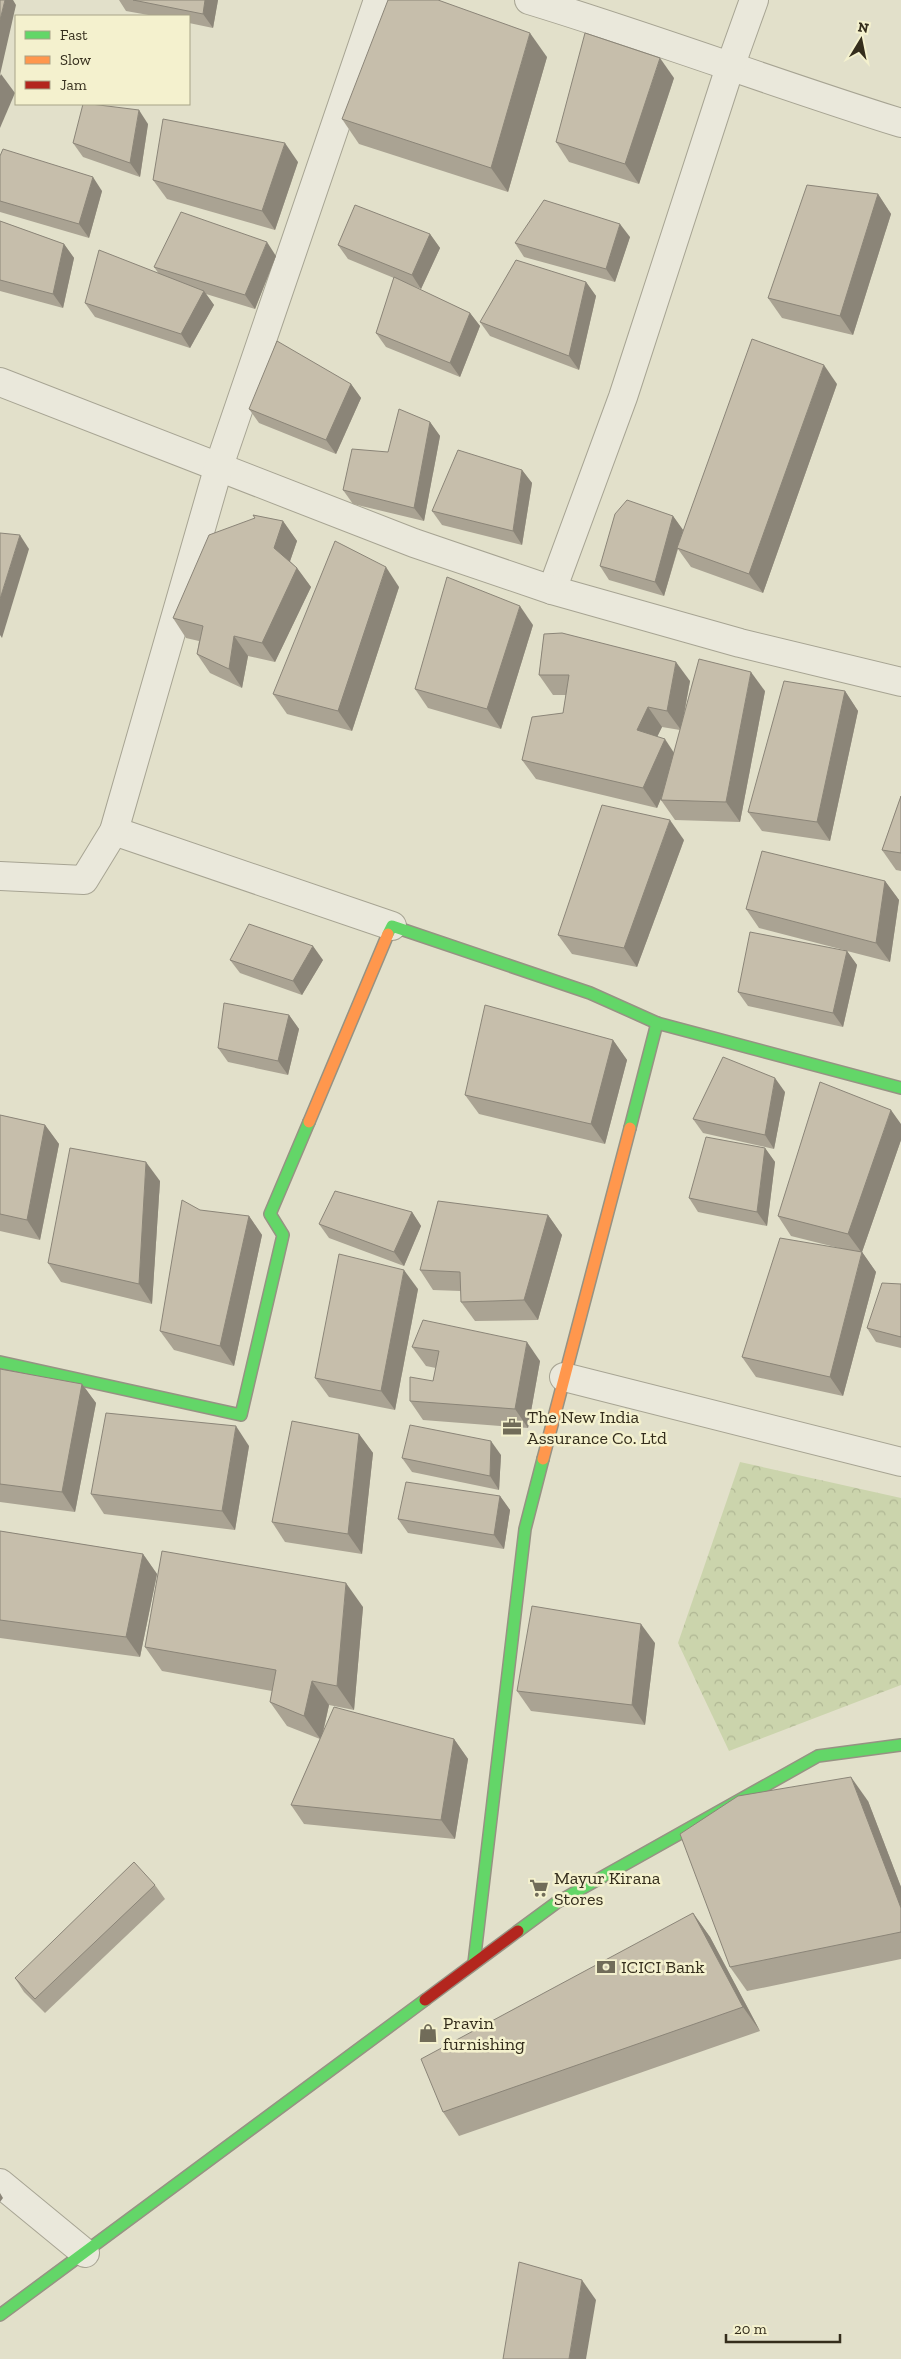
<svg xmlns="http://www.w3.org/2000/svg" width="901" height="2359" font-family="'Zilla Slab',serif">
<defs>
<pattern id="forest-crowns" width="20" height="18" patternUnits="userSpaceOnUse" patternTransform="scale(1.25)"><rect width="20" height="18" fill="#cbd4ac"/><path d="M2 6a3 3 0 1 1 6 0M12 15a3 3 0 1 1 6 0" fill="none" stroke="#afb693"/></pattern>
</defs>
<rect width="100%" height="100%" fill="#e2e0ca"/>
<path fill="url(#forest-crowns)" d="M740 1462 901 1498V1685L729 1751 678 1643Z"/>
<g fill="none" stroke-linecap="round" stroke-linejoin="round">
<g stroke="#a7a493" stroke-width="30">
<g id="street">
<path d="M529 0C654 38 776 84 901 123"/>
<path d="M754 0 730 67 623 397 552 590 740 643 901 682"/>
<path d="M0 382 414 543 552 590"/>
<path d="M114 831 392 926"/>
<path d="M0 876 84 880 114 831 218 469 378 0"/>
<path d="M564 1377 901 1462"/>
<path d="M0 2183 85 2253"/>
</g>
</g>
<g stroke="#969283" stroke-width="14">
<g id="fast">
<path d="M388 934 392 926 590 993 657 1023"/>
<path d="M630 1128 657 1023 901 1088"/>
<path d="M0 1362 241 1415 283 1235 270 1214 309 1122"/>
<path d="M518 1931 556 1903 818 1756 901 1745"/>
<path d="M474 1963 525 1529 543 1459"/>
<path d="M0 2315 425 2000"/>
</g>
</g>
<g stroke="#969283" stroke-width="14">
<g id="slow">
<path d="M309 1122 388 934"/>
<path d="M543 1459 630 1128"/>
</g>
</g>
<g stroke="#969283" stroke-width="14">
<path id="jam" d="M425 2000 518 1931"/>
</g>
<use href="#street" stroke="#eae8db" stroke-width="28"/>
<use href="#fast" stroke="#63d668" stroke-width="11"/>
<use href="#slow" stroke="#ff974d" stroke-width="11"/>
<use href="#jam" stroke="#b3261e" stroke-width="11"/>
</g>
<g fill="#aaa393" fill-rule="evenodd">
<path d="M119 0H218L213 28 189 23V16H154L126 11Z"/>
<path d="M547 57 508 192 359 144 342 119Z"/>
<path d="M674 78 639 184 569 162 556 142Z"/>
<path d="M148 124 140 177 83 157 73 143Z"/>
<path d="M0 156 102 191 89 238 0 212Z"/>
<path d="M298 162 275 230 167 199 153 180Z"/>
<path d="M878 194 891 214 853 335 782 318 768 298Z"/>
<path d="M0 221 64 244 74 258 63 308 0 291Z"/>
<path d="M430 234 440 248 421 289 405 283 470 313 480 326 460 377 386 347 376 333 394 278 348 259 338 245Z"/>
<path d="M630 237 615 282 524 257 515 243Z"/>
<path d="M276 256 255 309 206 294 214 305 190 348 95 317 85 303 159 274 154 267Z"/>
<path d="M586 282 596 296 579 370 490 336 480 322Z"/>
<path d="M351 384 361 398 336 454 259 423 249 409Z"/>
<path d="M837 384 763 593 691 567 678 549 664 596 609 580 600 566 673 516 683 530Z"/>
<path d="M430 422 440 436 424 521 353 504 343 490 388 452Z"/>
<path d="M522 470 532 483 522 545 442 525 432 511Z"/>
<path d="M253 515 283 521 297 541 290 561 297 568 311 587 275 662 248 656 242 688 210 673 197 654 199 641 186 638 173 618 255 518Z"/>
<path d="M399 587 352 731 287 714 273 694Z"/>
<path d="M533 625 501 729 428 708 415 689Z"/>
<path d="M544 634 690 681 683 720 765 691 740 822 675 820 661 800 663 793 657 808 536 779 522 760 563 713 566 695H553L539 675ZM662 727 680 730 674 753 657 737Z"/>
<path d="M845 691 858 711 830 841 762 831 748 812Z"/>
<path d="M901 796V871L896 870 882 850Z"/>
<path d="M684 840 637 967 572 954 558 935Z"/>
<path d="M885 881 899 900 890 962 847 951 857 965 843 1027 748 1006 738 992 844 950 759 928 746 909Z"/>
<path d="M230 960H323L302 995 240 973Z"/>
<path d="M289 1015 299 1029 288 1075 228 1062 218 1048Z"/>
<path d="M613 1040 627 1060 605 1144 479 1114 465 1095Z"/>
<path d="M785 1092 774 1149 703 1133 693 1119Z"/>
<path d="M0 1115 45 1125 59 1144 40 1240 0 1231Z"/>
<path d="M901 1124V1140L862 1252 876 1272 843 1396 756 1377 742 1357 847 1250 791 1236 778 1216Z"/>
<path d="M765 1148 775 1162 767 1226 698 1212 689 1198Z"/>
<path d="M160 1181 152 1304 61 1282 48 1263Z"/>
<path d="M412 1212 421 1226 404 1266 329 1238 319 1224Z"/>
<path d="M548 1215 562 1235 538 1320 475 1321 461 1302V1291L433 1290 420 1270Z"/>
<path d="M249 1216 262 1235 234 1366 174 1350 160 1331Z"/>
<path d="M901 1284V1348L876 1342 867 1328Z"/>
<path d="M418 1289 395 1410 329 1397 315 1378Z"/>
<path d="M412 1347 540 1361 528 1428 423 1420 410 1401 433 1381 436 1368 426 1366Z"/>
<path d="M0 1369 82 1384 96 1403 75 1512 0 1502Z"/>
<path d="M359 1434 373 1453 362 1554 285 1542 272 1522Z"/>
<path d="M249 1446 235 1530 104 1514 91 1494Z"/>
<path d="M501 1455 499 1490 412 1472 402 1458Z"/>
<path d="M500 1496 510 1510 504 1549 408 1533 398 1519Z"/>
<path d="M0 1531 143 1554 157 1574 140 1657 0 1638Z"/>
<path d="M363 1607 354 1710 329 1705 323 1733 454 1739 468 1759 455 1839 304 1824 291 1805 320 1739 287 1726 270 1702 272 1691 162 1671 145 1647Z"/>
<path d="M655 1643 645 1725 531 1711 517 1691Z"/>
<path d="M868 1801 901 1887V1959L747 1991 730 1967Z"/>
<path d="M155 1885 165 1899 45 2013 24 1992 15 1978Z"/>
<path d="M693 1913 710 1937 760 2031 459 2136 443 2112Z"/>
</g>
<g fill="#8b8578">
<path d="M5 0H13L16 5 0 75V20Z"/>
<path d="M205 0H218L213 28 203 14Z"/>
<path d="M530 33 547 57 508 192 491 168Z"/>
<path d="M660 58 674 78 639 184 625 164Z"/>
<path d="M1 74 15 93 0 128V76Z"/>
<path d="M139 110 148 124 140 177 130 163Z"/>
<path d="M285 143 298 162 275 230 262 211Z"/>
<path d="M93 177 102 191 89 238 79 224Z"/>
<path d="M878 194 891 214 853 335 840 316Z"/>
<path d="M620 224 630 237 615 282 606 269Z"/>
<path d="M430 234 440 248 421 289 412 275Z"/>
<path d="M267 242 276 256 255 309 245 295Z"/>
<path d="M64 244 74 258 63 308 53 294Z"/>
<path d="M586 282 596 296 579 370 569 356Z"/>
<path d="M204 291 214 305 190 348 181 334Z"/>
<path d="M470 313 480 326 460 377 450 363Z"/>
<path d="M824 365 837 384 763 593 749 574Z"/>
<path d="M351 384 361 398 336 454 326 440Z"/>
<path d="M430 422 440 436 424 521 414 508Z"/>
<path d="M522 470 532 483 522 545 513 531Z"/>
<path d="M673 516 683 530 664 596 655 582Z"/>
<path d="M283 521 297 541 288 567 274 548Z"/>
<path d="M20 535 29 549 2 638 0 635V599Z"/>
<path d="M386 567 399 587 352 731 338 711Z"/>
<path d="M297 568 311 587 275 662 262 643Z"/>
<path d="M520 606 533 625 501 729 487 709Z"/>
<path d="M234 636 248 656 242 688 229 669Z"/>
<path d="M676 662 690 681 681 730 667 711Z"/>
<path d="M751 672 765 691 740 822 726 802Z"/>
<path d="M845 691 858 711 830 841 817 822Z"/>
<path d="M648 707 662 727 651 749 637 730Z"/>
<path d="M665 739 678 759 657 808 643 788Z"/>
<path d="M670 820 684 840 637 967 624 948Z"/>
<path d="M885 881 899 900 890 962 876 943Z"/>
<path d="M313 946 323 960 302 995 293 981Z"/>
<path d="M847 951 857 965 843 1027 833 1013Z"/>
<path d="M289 1015 299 1029 288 1075 278 1061Z"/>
<path d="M613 1040 627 1060 605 1144 591 1124Z"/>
<path d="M775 1078 785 1092 774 1149 765 1135Z"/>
<path d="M891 1110 901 1124V1140L862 1252 876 1272 843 1396 830 1377 862 1253 848 1234Z"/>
<path d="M45 1125 59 1144 40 1240 27 1220Z"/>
<path d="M765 1148 775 1162 767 1226 757 1212Z"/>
<path d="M146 1162 160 1181 152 1304 139 1284Z"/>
<path d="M412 1212 421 1226 404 1266 394 1252Z"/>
<path d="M548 1215 562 1235 538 1320 524 1300Z"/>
<path d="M249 1216 262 1235 234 1366 220 1346Z"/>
<path d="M404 1270 418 1289 395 1410 381 1391Z"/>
<path d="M527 1342 540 1361 528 1428 515 1409Z"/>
<path d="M82 1384 96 1403 75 1512 62 1492Z"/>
<path d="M236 1426 249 1446 235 1530 222 1511Z"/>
<path d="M359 1434 373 1453 362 1554 348 1534Z"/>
<path d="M491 1441 501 1455 499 1490 490 1476Z"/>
<path d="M500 1496 510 1510 504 1549 494 1535Z"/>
<path d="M143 1554 157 1574 140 1657 126 1637Z"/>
<path d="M346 1583 363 1607 354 1710 337 1686Z"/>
<path d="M641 1624 655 1643 645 1725 632 1705Z"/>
<path d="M312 1681 329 1705 321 1740 304 1716Z"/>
<path d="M454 1739 468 1759 455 1839 441 1820Z"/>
<path d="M851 1777 868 1801 901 1887V1908Z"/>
<path d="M693 1913 710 1937 760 2031 743 2007Z"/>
<path d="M0 2193 3 2198 0 2202Z"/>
<path d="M582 2280 596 2300 586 2359H569Z"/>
</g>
<g fill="#c6beab" stroke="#8b8578">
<path d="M0 0H5L0 20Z"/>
<path d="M133 0H205L203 14Z"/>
<path d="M388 0H438L530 33 491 168 342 119Z"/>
<path d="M585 33 660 58 625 164 556 142Z"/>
<path d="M83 104H91L139 110 130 163 73 143Z"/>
<path d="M163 119 285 143 262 211 153 180Z"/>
<path d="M3 149 93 177 79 224 0 201V156Z"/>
<path d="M807 185 878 194 840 316 768 298Z"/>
<path d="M544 200 620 224 606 269 515 243Z"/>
<path d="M355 205 430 234 412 275 338 245Z"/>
<path d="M181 212 267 242 245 295 154 267Z"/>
<path d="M0 221 64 244 53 294 0 280Z"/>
<path d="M99 250 204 291 181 334 85 303Z"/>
<path d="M516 260 586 282 569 356 480 322Z"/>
<path d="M394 277 470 313 450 363 376 333Z"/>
<path d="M752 339 824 365 749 574 677 548Z"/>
<path d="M277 341 351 384 326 440 249 409Z"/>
<path d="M399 409 430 422 414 508 343 490 352 449 388 452Z"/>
<path d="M458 450 522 470 513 531 432 511Z"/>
<path d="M627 500 673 516 655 582 600 566 615 514Z"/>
<path d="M253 515 283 521 274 548 297 568 262 643 234 636 229 669 197 654 203 626 173 618 209 535 255 518Z"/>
<path d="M0 533 20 535 0 599Z"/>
<path d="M335 541 386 567 338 711 273 694Z"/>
<path d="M447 577 520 606 487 709 415 689Z"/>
<path d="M562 633 676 662 667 711 648 707 637 730 665 739 643 788 522 760 532 717 563 713 569 675H539L544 634Z"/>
<path d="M699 659 751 672 726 802 661 800Z"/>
<path d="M784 681 845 691 817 822 748 812Z"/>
<path d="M901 796V853L882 850Z"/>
<path d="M602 805 670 820 624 948 558 935Z"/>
<path d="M762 851 885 881 876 943 746 909Z"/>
<path d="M249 924 313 946 293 981 230 960Z"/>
<path d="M750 932 847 951 833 1013 738 992Z"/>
<path d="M224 1003 289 1015 278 1061 218 1048Z"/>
<path d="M485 1005 613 1040 591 1124 465 1095Z"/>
<path d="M723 1057 775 1078 765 1135 693 1119Z"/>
<path d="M820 1082 891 1110 848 1234 778 1216Z"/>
<path d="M0 1115 45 1125 27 1220 0 1214Z"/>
<path d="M706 1137 765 1148 757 1212 689 1198Z"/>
<path d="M70 1148 146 1162 139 1284 48 1263Z"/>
<path d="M335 1191 412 1212 394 1252 319 1224Z"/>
<path d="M182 1200 200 1210 249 1216 220 1346 160 1331Z"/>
<path d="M438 1201 548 1215 524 1300 461 1302 460 1272 420 1270Z"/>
<path d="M780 1238 862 1252 830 1377 742 1357Z"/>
<path d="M339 1254 404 1270 381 1391 315 1378Z"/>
<path d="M882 1283 901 1284V1337L867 1328Z"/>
<path d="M423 1320 527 1342 515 1409 410 1401V1377L433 1381 439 1351 412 1347Z"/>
<path d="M0 1369 82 1384 62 1492 0 1484Z"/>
<path d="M106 1413 236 1426 222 1511 91 1494Z"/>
<path d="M292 1421 359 1434 348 1534 272 1522Z"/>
<path d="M410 1425 491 1441 490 1476 402 1458Z"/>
<path d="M406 1482 500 1496 494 1535 398 1519Z"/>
<path d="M0 1531 143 1554 126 1637 0 1620Z"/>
<path d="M162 1551 346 1583 337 1686 312 1681 304 1716 270 1702 276 1670 145 1647Z"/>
<path d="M532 1606 641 1624 632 1705 517 1691Z"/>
<path d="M334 1707 454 1739 441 1820 291 1805Z"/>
<path d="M851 1777 901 1908V1932L730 1967 680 1834 738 1796Z"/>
<path d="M134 1862 155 1885 35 1999 15 1978Z"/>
<path d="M693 1913 743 2007 443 2112 421 2059Z"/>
<path d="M519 2262 582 2280 569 2359H503Z"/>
</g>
<defs>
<g id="office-bare" transform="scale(1.5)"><path d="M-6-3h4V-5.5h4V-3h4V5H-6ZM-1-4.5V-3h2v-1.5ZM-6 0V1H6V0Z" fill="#716c59" stroke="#f4f1ce" stroke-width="2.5" paint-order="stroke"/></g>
<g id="supermarket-bare" transform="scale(1.5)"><path d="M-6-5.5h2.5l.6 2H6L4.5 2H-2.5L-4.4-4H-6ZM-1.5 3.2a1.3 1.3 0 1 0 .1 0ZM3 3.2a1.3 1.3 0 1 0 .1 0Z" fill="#716c59" stroke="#f4f1ce" stroke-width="2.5" paint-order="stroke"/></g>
<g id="bank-bare" transform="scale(1.5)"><path d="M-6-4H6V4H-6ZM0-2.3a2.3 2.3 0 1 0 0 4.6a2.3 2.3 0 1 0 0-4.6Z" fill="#716c59" stroke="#f4f1ce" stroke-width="2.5" paint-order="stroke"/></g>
<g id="shop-bare" transform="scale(1.5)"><path d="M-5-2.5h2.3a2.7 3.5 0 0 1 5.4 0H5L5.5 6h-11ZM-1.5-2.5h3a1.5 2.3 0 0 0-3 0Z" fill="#716c59" stroke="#f4f1ce" stroke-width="2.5" paint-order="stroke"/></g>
</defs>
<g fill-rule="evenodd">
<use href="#office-bare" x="512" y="1427"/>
<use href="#supermarket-bare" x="539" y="1888"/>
<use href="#bank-bare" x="606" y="1967"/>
<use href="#shop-bare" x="428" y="2033"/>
</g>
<g text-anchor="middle" stroke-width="5" stroke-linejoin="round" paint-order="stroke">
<g font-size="18" fill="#342d1c" stroke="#f4f1ce" text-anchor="start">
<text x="527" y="1423">The New India<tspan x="527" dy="21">Assurance Co. Ltd</tspan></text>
<text x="554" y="1884">Mayur Kirana<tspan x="554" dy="21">Stores</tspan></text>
<text x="621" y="1973">ICICI Bank</text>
<text x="443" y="2029">Pravin<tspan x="443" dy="21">furnishing</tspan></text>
</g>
</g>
<rect x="15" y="15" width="175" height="90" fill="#f4f1ce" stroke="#a7a387"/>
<rect x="25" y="31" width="25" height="8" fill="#63d668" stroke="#a7a387"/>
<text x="60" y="40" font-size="15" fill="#342d1c">Fast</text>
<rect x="25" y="56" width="25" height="8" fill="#ff974d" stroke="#a7a387"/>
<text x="60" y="65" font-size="15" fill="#342d1c">Slow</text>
<rect x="25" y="81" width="25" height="8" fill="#b3261e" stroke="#a7a387"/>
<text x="60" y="90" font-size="15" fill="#342d1c">Jam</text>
<g transform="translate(861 40) rotate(10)" stroke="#f4f1ce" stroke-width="4" paint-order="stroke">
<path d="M0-4L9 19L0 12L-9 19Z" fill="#342d1c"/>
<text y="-8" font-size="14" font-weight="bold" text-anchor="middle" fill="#342d1c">N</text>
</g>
<path d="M726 2334v8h114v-8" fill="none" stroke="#342d1c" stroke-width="2.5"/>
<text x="734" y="2334" font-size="15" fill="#342d1c" stroke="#f4f1ce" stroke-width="4" paint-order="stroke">20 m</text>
</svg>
